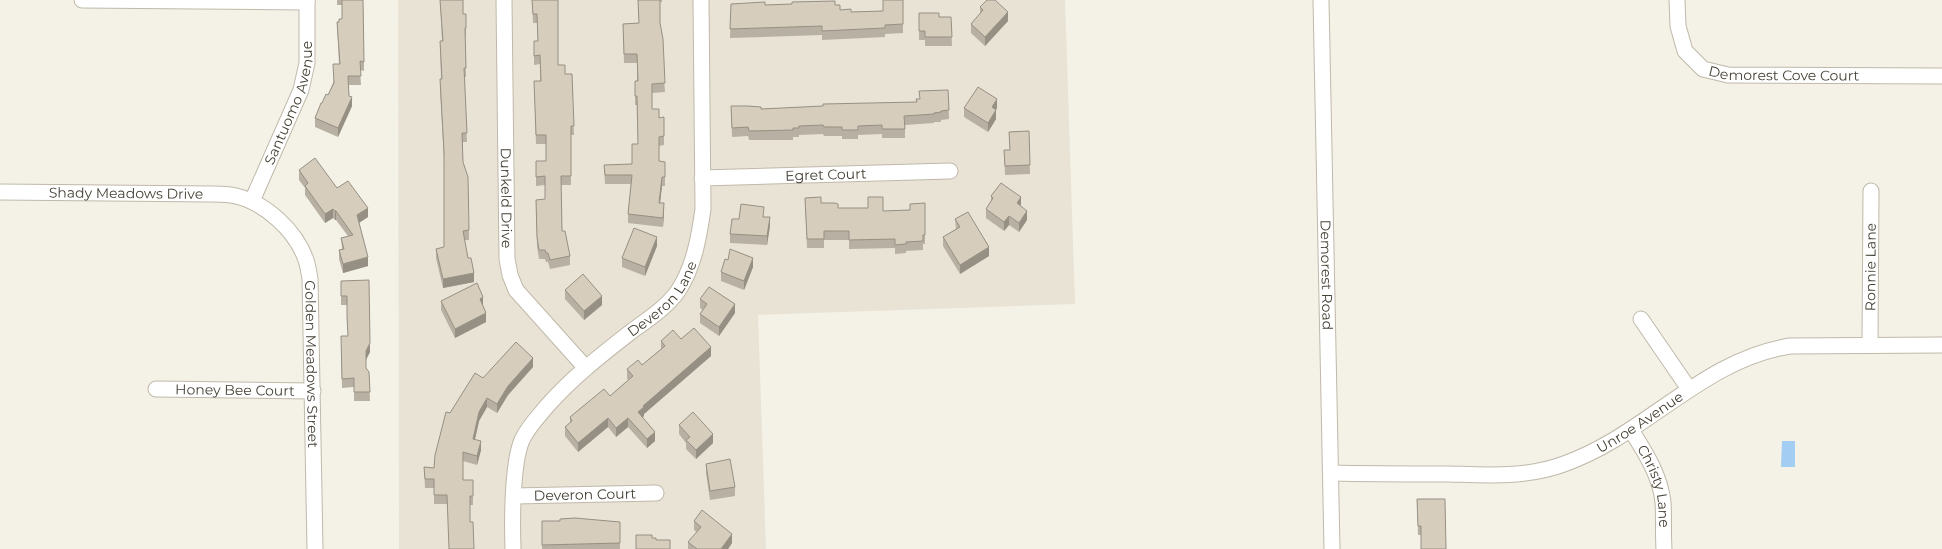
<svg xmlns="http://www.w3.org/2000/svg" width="1942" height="549" font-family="Montserrat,sans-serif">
<rect width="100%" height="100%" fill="#f4f1e7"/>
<path fill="#e8e3d5" d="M398 0H1065L1075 304 758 315 766 549H399Z"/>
<path fill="#a3cdf2" d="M1782 441H1795V467H1781Z"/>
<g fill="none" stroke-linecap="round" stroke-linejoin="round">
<g stroke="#c0b9aa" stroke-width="17">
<g id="minor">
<path d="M82 0 307 2"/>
<path id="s1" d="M504 0 507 259 510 275 516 290 585 367"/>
<path id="s2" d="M1321 0 1332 549"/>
<path id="s3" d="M1677 0 1678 26 1685 51 1703 69 1728 75 1942 76"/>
<path id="s4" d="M702 178 950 171"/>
<path id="s5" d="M0 192 212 194C220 194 228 194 236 196 266 203 296 231 306 260 308 266 309 273 310 279L315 549"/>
<path id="s6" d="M252 201 301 90 307 63V0"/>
<path d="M1641 319 1689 389"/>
<path id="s7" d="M1870 345 1871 191"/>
<path id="s8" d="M156 389 313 391"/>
<path id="s9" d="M1631 430C1645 452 1660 475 1663 502 1664 517 1663 533 1664 549"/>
<path id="s10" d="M1331 473C1370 474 1409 474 1448 474 1488 475 1526 478 1564 464 1646 435 1702 360 1790 346L1942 345"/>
<path id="s11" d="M514 496 656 493"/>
<path id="s12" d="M513 549C512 522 512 463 522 440 528 427 538 417 547 406 574 376 600 356 632 331 647 320 667 307 678 291 694 267 699 237 703 209L701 0"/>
</g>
</g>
<use href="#minor" stroke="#fff" stroke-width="15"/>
</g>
<g fill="#b8b0a2">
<path d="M337 0H363L364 62V71L360 70 361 85H349V96L352 106 338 137 315 127V118L322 103 328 95 333 83 339 64 337 22H339L342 19V5H337Z"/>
<path d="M440 0H463V14H466V37H465L466 77H464L467 142H463V162L469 230V240H464L468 258 474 282 443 288 436 258V249L444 247V161L440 88V79H441L440 41H442Z"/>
<path d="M532 0 558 65 565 74H572L574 135H571V185H561L562 231 570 256V265L550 269 548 262H546L545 259H539L537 246 536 200 545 199V185L536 186V161H546V144H536L534 81H540V64L534 65V41H538L537 23H533Z"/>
<path d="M638 0H662V2H660V23L665 92 652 93V109L659 118 664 117V145L659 146V161L665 162V186H662L660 203 664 212 663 227 628 223V214L631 184H605L604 165 632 164 638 144 637 105H635V90L637 81V63H624L623 24 639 23Z"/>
<path d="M903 0V33L885 34V37L822 40V35L730 38 731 4 765 5 792 4 835 5 840 10 851 12 883 11Z"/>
<path d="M980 7 1008 21 985 46 971 33V24L980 14Z"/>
<path d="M919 13 939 17H951L952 46H925V40H919Z"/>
<path d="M948 90 949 119 941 120V122H934V123L905 125V138H882V134L858 135V139H842V136H824L823 134 799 135V137H793V140H749L748 136 732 137 731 106 761 109 917 102 919 99Z"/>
<path d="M964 108H997L996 110V119L988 132 964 117Z"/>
<path d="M1029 131 1030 174 1005 175 1004 150H1010L1009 132Z"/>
<path d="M299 170 337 188 368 217 359 223 368 266 343 273 339 259V250L342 249 341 238 348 236 336 220H335L333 218 325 223 305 195V188L299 180Z"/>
<path d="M991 196 1021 206 1027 220 1019 232 1009 225 1004 231 986 218V209L991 201Z"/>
<path d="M805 198 838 208H868L883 211 910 210 925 203V244H923V250L906 251V253L895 254V248L849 249V240H824V248H807Z"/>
<path d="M764 217 770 226 767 245 730 243V234L739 219Z"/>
<path d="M955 219 989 256 960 274 943 246V237L956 229Z"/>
<path d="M657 246 645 276 622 267V258Z"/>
<path d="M753 267 744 290 721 281V272Z"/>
<path d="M341 281 370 352 366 359V368L369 372 370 401H354V387L342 388 341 345 348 336 347 305H341Z"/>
<path d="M565 290 602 305 584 320 565 299Z"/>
<path d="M700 299 735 313 719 336 700 323V314L703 310 700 308Z"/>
<path d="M441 301 483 306 486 322 455 338 441 310Z"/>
<path d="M681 339 711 356 644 414V416L642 417 655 441 647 448 628 427 616 437 608 427 578 452 565 436V427L570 423V417L610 396 628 380 627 378V369L642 365 661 349V341Z"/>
<path d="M533 367 508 395 497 413 487 407 479 421 475 439 481 450 477 465 463 461V480H473V505H470V522L474 549 447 504H434V488H425L424 467 434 468 450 413 483 378Z"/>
<path d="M679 425 713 443 696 459 686 449V443L679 434Z"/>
<path d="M706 464 735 487V496L710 500 706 473Z"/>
<path d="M1417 499 1446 549 1421 535H1418Z"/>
<path d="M542 521 620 522V549H542Z"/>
<path d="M694 521 732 543 728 549H688V542L697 532 694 530Z"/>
</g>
<g fill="#969084">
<path d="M1008 12V21L985 46V37Z"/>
<path d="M352 97V106L338 137V128Z"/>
<path d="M997 99V108L992 116V107Z"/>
<path d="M996 110V119L988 132V123Z"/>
<path d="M662 177V186L659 212V203Z"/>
<path d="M1021 197V206L1017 203Z"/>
<path d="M664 203V212L663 227V218Z"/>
<path d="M368 208V217L357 224V215Z"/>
<path d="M333 209V218L325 223V214Z"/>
<rect x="335" y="211" width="1" height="9"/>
<path d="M1027 211V220L1019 232V223Z"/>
<path d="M1009 216V225L1004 231V222Z"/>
<path d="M770 217V226L767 245V236Z"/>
<path d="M657 237V246L645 276V267Z"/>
<path d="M989 247V256L960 274V265Z"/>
<path d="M368 257V266L343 273V264Z"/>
<path d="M753 258V267L744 290V281Z"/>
<path d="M474 273V282L443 288V279Z"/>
<path d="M602 296V305L584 320V311Z"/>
<path d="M483 297V306L480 308V299Z"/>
<path d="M735 304V313L719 336V327Z"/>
<path d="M486 313V322L455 338V329Z"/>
<path d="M370 343V352L366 360V351Z"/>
<path d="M711 347V356L644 414V416L638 421V412L643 406Z"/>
<path d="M533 358V367L508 395 497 413V404L508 386Z"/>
<path d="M487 398V407L479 421 473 448V439L479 412Z"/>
<path d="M608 418V427L578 452V443Z"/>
<path d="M628 418V427L616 437V428Z"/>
<path d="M655 432V441L647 448V439Z"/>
<path d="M713 434V443L696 459V450Z"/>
<path d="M481 441V450L477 465V456Z"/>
<path d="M732 534V543L728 549H721Z"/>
</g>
<g fill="#d6cdbc" stroke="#969084">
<path d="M342 0H363L364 62 360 61 361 76H348L349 96 352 97 338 128 315 118 321 103H322L326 94 328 95 334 83 333 64H340L337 22H339V19H342Z"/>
<path d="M440 0H463V14H466V28H465L466 68H464L467 133H462L463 162 468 177 469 230 463 231 468 258H471L474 273 443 279 436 249 444 247V152L440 79H442L440 41H443Z"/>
<path d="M532 0H558V65H565V74H572L574 126H571V176H561L562 231H565L570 256 550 260 548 253H546L545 250H539L537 237 536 200 545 199V176L536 177V161H546V135H536L534 81H541L540 55 534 56V41H538L537 14H533Z"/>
<path d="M638 0H660V23L663 39 665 83 652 84V109H659V118L664 117V136L659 137V161L665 162V177H662L659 203H664L663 218 628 214 632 175H605L604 165 632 164V144H638L637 96H635V81H638L637 54H624L623 24 639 23Z"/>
<path d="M883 0H903V24L885 25V28L822 31V26L730 29 731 4 765 2V5L792 4V2L835 1V5H840V10L851 9V12L883 11Z"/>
<path d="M987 0H995L1008 12 985 37 971 24 983 10 980 7Z"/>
<path d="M919 13H939V17H951L952 37H925V31H919Z"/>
<path d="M978 87 997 99 992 107 996 110 988 123 964 108Z"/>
<path d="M948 90 949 110 941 111V112L934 113V114L904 116 905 129H882V125L858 126V130H842V127H824L823 125 799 126V128H793V130L749 131 748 127 732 128 731 106H748L761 107V109L823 106V104L917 102 916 99H920L919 91Z"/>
<path d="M1029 131 1030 165 1005 166 1004 150H1010L1009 132Z"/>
<path d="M315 158 337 188 348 181 368 208 357 215 368 257 343 264 339 250 344 249 341 238 353 235 336 211H335L333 209 325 214 305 186 308 183 299 170Z"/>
<path d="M1001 183 1021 197 1017 203 1027 211 1019 223 1009 216 1004 222 986 209 993 198 991 196Z"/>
<path d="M821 197V203H835L838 204V208H868V197H883V211L910 210V204L925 203V235H923V241L906 242V244L895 245V239L849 240V231H824V239H807L805 198Z"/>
<path d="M741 204 764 207 763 217H770L767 236 730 234 732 219H739Z"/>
<path d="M968 212 989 247 960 265 943 237 960 227 955 219Z"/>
<path d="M634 228 657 237 645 267 622 258Z"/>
<path d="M730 249 753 258 744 281 721 272 725 259 728 260Z"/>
<path d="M583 274 602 296 584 311 565 290Z"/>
<path d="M369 280 370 343 366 351V368L369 372 370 392H354V378L342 379 341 336H348L347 317V296H341V281Z"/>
<path d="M477 283 483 297 480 299 486 313 455 329 441 301Z"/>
<path d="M709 287 735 304 719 327 700 314 707 304 700 299Z"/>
<path d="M694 328 711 347 643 406 644 407 638 412 655 432 647 439 628 418 616 428 608 418 578 443 565 427 572 421 570 417 604 389 610 396 633 376 627 369 638 360 642 365 665 346 661 341 673 330 681 339Z"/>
<path d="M516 342 533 358 508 386 497 404 487 398 479 412 473 439 481 441 477 456 463 452V480H473V496H470V522H473L474 549H449L447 495H434V479H425L424 467 434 468 435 455 446 412 450 413 475 373 483 378Z"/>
<path d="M693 412 713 434 696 450 686 440 690 437 679 425Z"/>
<path d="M730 459 735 487 710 491 706 464Z"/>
<path d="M1417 499H1445L1446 549H1421V526H1418Z"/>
<path d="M702 510 732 534 721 549H697L688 542 701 527 694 521Z"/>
<path d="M575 518 620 522V543L542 545V521H560V519Z"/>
<path d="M636 535H652V538H656V540H670V549H636Z"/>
</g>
<g text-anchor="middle" stroke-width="4.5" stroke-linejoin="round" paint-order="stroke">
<g font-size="14" fill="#474236" stroke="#fff">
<text dy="5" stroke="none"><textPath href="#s3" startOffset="159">Demorest Cove Court</textPath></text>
<text dy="5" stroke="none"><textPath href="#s6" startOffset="106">Santuomo Avenue</textPath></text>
<text dy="5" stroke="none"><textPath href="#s4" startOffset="124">Egret Court</textPath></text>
<text dy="5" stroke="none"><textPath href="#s5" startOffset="126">Shady Meadows Drive</textPath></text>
<text dy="5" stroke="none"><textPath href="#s1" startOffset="198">Dunkeld Drive</textPath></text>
<text dy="5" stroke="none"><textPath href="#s7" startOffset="78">Ronnie Lane</textPath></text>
<text dy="5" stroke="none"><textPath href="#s2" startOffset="275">Demorest Road</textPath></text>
<text dy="5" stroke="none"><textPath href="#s12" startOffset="311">Deveron Lane</textPath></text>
<text dy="5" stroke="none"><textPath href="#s5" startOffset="439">Golden Meadows Street</textPath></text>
<text dy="5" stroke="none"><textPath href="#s8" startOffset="79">Honey Bee Court</textPath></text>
<text dy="5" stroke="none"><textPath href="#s10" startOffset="321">Unroe Avenue</textPath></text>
<text dy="5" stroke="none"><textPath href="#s9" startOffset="62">Christy Lane</textPath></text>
<text dy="5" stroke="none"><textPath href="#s11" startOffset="71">Deveron Court</textPath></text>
</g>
</g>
</svg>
